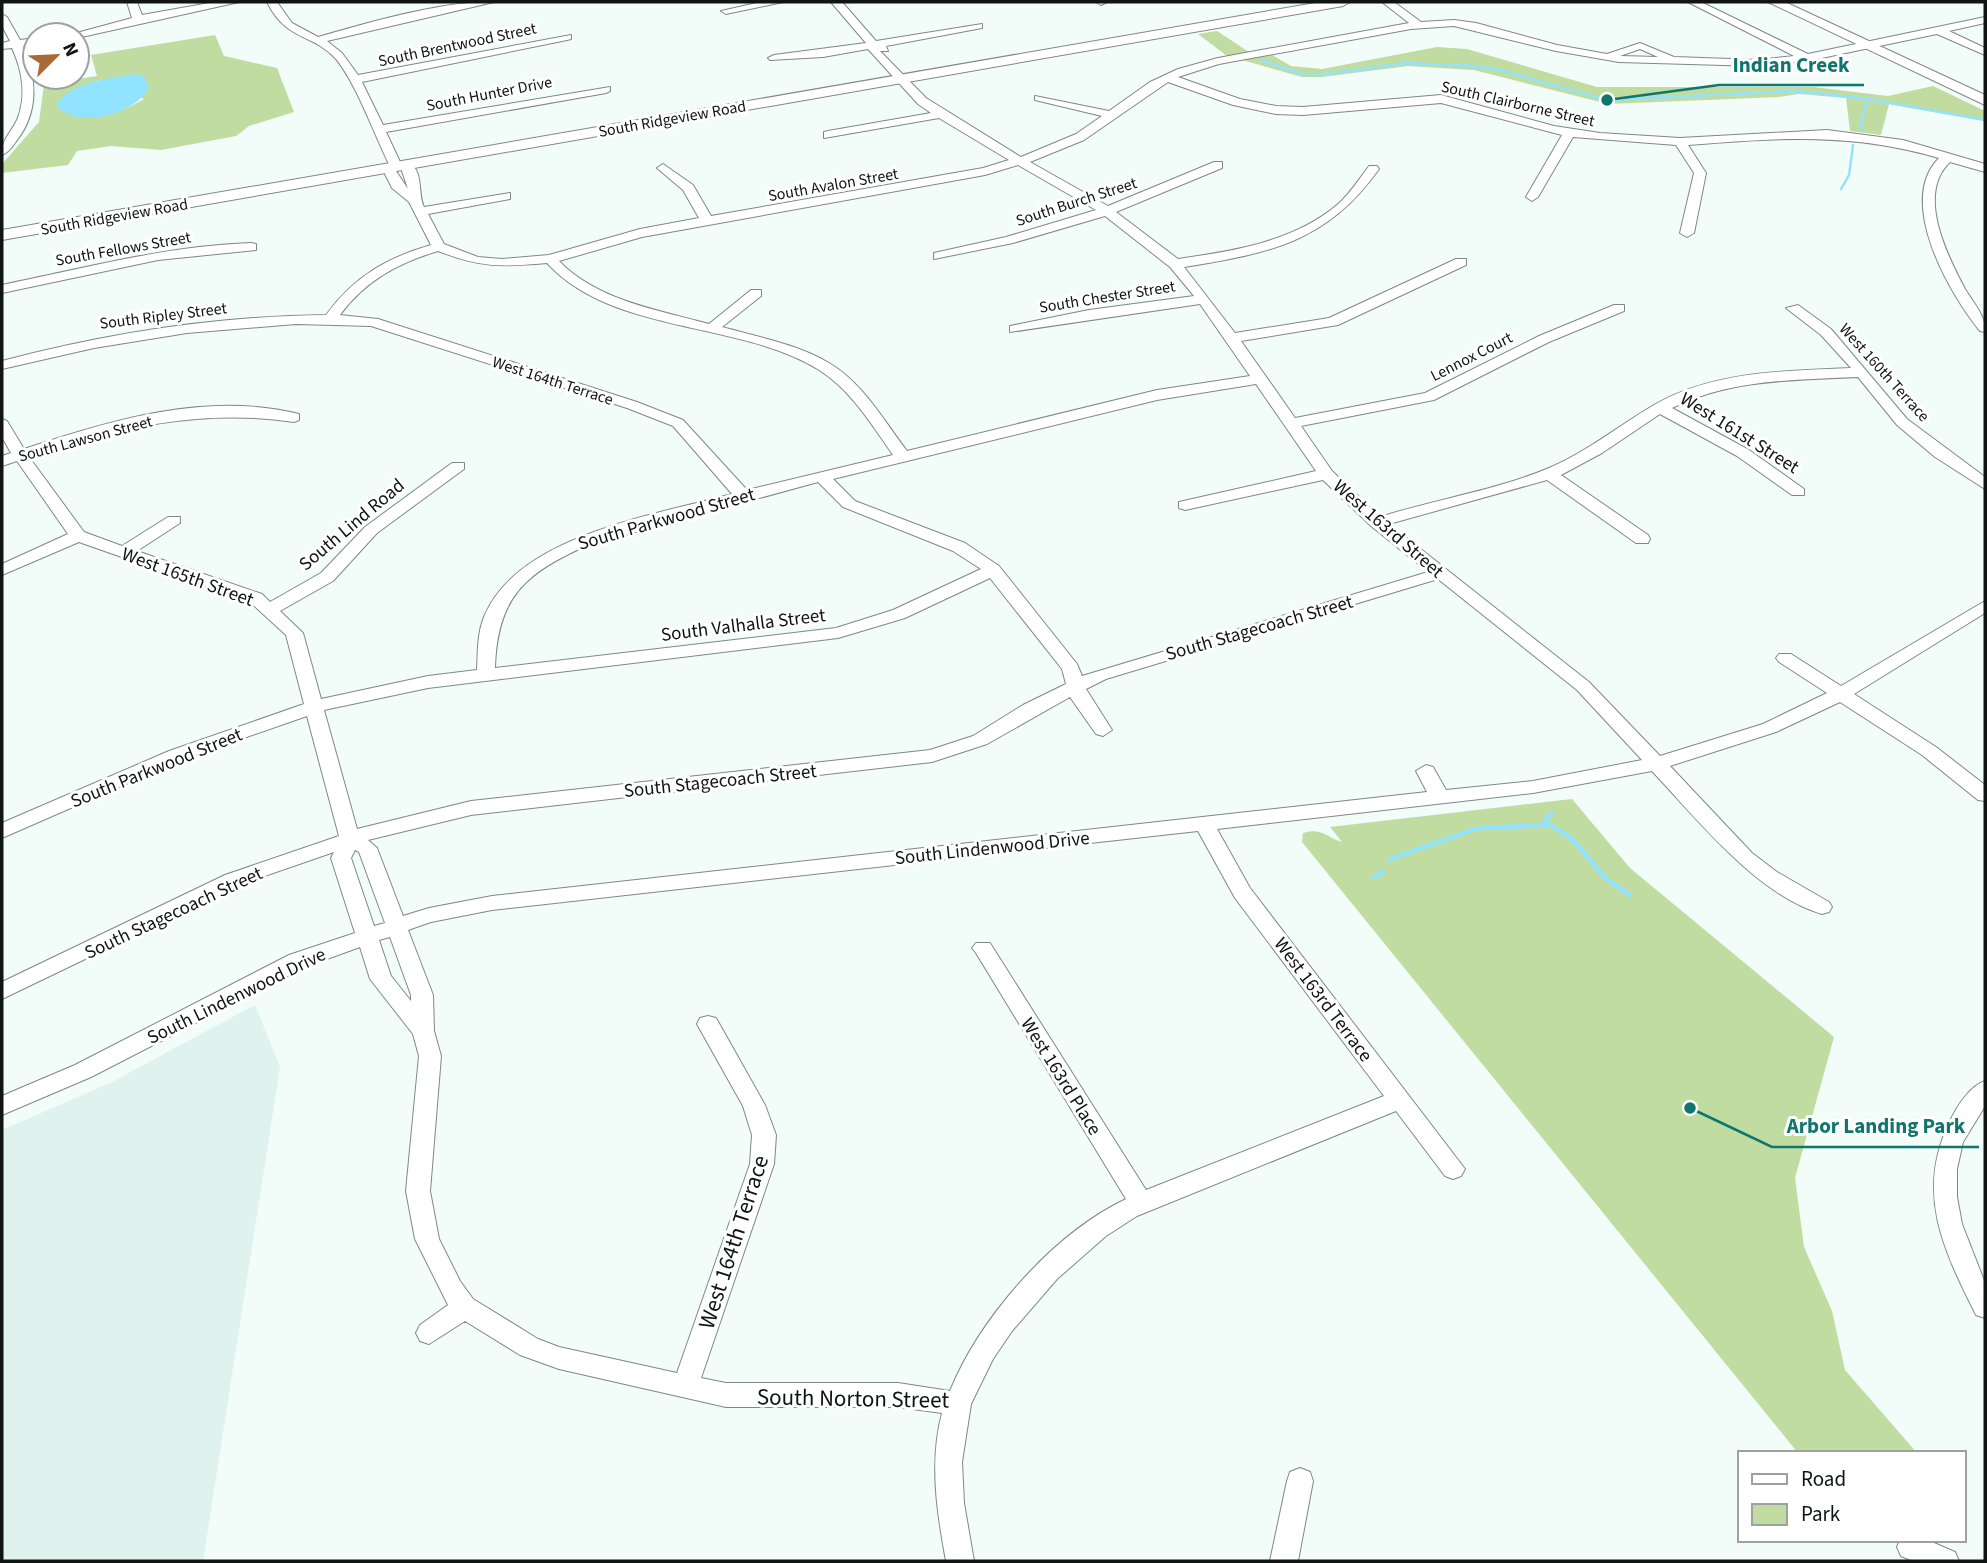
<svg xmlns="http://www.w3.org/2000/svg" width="1987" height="1563" font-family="'Source Sans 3',sans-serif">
<rect width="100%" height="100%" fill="#f2fcf9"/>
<path fill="#dff2ed" d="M255 1005 280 1067 203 1561H2V1130L110 1083Z"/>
<g fill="#c1dca1" fill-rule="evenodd">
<path d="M1217 31 1249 52 1227 56 1198 34Z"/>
<path d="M215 35 224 56 277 68 294 112 249 126 236 136 161 150 111 146 77 151 68 165 2 173V164L39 122 44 84 97 76 91 55ZM99 80 144 99C103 122 101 117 61 98Z"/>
<path d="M1437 47 1467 49 1597 87H1813L1888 96 1933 86 1985 111V121L1889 104 1881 135 1850 131 1846 98 1799 94 1779 97 1608 104 1474 70 1408 66 1322 77H1302L1242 60 1272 55 1291 66 1322 69Z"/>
<path d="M1572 799 1630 868 1834 1037 1795 1178 1804 1247 1832 1311 1845 1370 1917 1453H1798L1302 842 1303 833C1322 827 1326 837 1342 842L1330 827Z"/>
</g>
<path fill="#92e3ff" d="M134 74 144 76 149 87C137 114 76 131 56 105 69 82 111 78 134 74Z"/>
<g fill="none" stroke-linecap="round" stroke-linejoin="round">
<g stroke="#92e3ff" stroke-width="2.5">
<path d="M1261 60 1301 74 1318 75 1405 63 1473 66 1499 70 1607 100 1795 91 1867 99 1985 120"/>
<path d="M1860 130 1867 99"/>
<path d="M1841 189 1849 175 1853 145"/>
</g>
<g stroke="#92e3ff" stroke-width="4.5">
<path d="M1544 823 1551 813"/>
<path d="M1390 859 1478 828 1551 825 1573 840 1605 878 1630 895"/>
<path d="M1374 877 1383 872"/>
</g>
<g stroke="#7e8885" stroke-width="2">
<g id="minor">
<path d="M127 2H137L142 15 215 2H239L77 38V35H69L132 18Z"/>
<path d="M267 2H277L292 23 318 37C366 23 446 0 494 2L327 41 342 53 358 75 571 35V39L567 40 362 82 383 125 610 87V91L606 93 386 132 401 164 406 161C425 169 417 193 424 207L510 193V199L428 214 444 244 478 257 502 259 549 255 640 229 699 218 683 190 657 168 663 164 693 185 711 216 983 168 1009 160 939 118 824 138V132L828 131 931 113 918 104 868 49 823 57 770 60 768 58 774 55 866 43 831 2H842L876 41 982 24V28L886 46 888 51H880L926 98 1021 157 1076 134 1102 116 1035 100V96L1109 111 1150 82 1178 69 1218 58 1409 23 1382 2H1394L1421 22 1454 20 1476 23 1557 45 1607 54 1640 43 1674 57 1759 60 1794 56 1688 2H1701L1808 54 1985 17V23L1949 31 1985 48V55L1937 34 1807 61 1759 66 1619 62 1556 51 1454 26 1411 29 1219 64 1178 77 1240 99 1276 106 1303 107 1441 95 1554 126 1600 133 1680 138 1827 130 1903 140 1985 164V172L1950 162C1916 194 1947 255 1965 289 1974 304 1986 316 1985 332L1980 331C1949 293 1896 201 1939 158 1851 132 1778 138 1688 145L1706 173 1694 233 1687 237 1680 233 1694 173 1676 145 1573 137 1538 197 1532 201 1526 197 1562 135 1441 103 1303 115 1276 114 1233 105 1168 82 1084 140 1030 162 1108 206 1214 162H1222V168L1116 212 1178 259C1233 251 1293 242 1337 205 1350 194 1359 179 1369 166H1377L1379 169C1326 243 1270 253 1184 267L1235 333 1329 318 1456 259H1466V265L1338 325 1241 341 1295 418 1425 393 1539 336 1614 305H1624V311L1549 342 1434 400 1301 426 1332 471 1380 517C1436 499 1494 491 1549 468 1587 452 1618 426 1654 405 1713 371 1784 371 1851 368L1821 335 1786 308 1798 305 1831 329 1907 419 1985 477V489L1935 457 1897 425 1858 377C1794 380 1730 379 1672 408L1749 450 1804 489V495H1792L1737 456 1660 414 1602 453 1561 475 1648 535 1650 539 1648 543H1636L1547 480 1389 524 1589 682 1660 756 1763 724 1827 693 1779 662 1776 658 1779 654H1791L1841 686 1985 601V613L1854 694 1936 747 1985 785V801L1978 800 1922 755 1840 702 1776 732 1670 766 1752 853 1777 872 1829 902 1832 907 1829 912 1822 914C1757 895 1697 819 1652 771L1533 793 1217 829 1250 888 1465 1169 1461 1176 1453 1179 1445 1176 1396 1111 1137 1216 1106 1236 1057 1279 1012 1331 993 1359 971 1404 962 1462 964 1503 974 1561H946C937 1513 929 1462 942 1413L898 1407H726L559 1369 520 1355 465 1321 429 1344 420 1341 416 1333 420 1325 448 1305 415 1239 406 1191 419 1056 413 1034 370 979 360 947 305 967 91 1077 2 1115V1096L75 1065 289 955 355 933 331 858 334 852 239 885 2 999V982L225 875 339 836 307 716 183 759 2 838V823L169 751 304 704 286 635 250 602 79 542 2 575V564L68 534 17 461 2 466V456L11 453 2 437V419L7 421 24 449C111 420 208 391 299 414V420L294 422C201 408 117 428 29 457L84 532 122 546 168 517H180V523L137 551 262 594 270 602 321 573 365 527 452 463H464V469L377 533 333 581 280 611 303 633 321 699 428 676 477 670C478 653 477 634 484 617 517 535 656 515 732 494L673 426 627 408 371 326 296 324 187 333 94 348 2 369V361C108 333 217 316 326 315 354 277 386 258 431 245L409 202 392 188 382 168 389 164C374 134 356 83 336 59 311 32 287 42 267 2ZM1640 49 1658 57 1620 56ZM1018 165 1096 210 1006 237 934 253V259L1013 243 1105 216 1170 267 1194 296 1089 310 1010 326V332L1200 304 1250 376 1157 390 907 451C884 421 863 383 829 363 797 344 758 337 722 327L761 296V290H751L709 324C658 310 596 300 559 261L642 237 985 175ZM401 168 408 189 396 171ZM438 251C482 268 501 267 547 263 613 335 739 320 819 370 851 390 872 425 893 455L747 490 683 420 637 402 378 319 340 315C365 281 398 263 438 251ZM1256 384 1316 471 1179 502V508L1185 510 1323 480 1371 526 1428 572 1082 676 1077 664 999 566 965 543 855 501 833 479 1157 400ZM818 482 843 507 953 551 981 569 893 610 836 628 495 668C497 597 525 573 588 545ZM990 578 1062 669 1066 684 1023 705 973 736 930 750 471 801 357 829 324 710 428 688 838 638 905 618ZM1438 579 1577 690 1642 760 1533 781 1446 790 1433 767 1426 765 1416 771 1427 792 492 896 429 908 403 916 377 848 368 840 471 815 932 762 987 744 1070 697 1096 734 1103 736 1112 730 1086 689 1106 679ZM1198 831 1235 898 1384 1096 1146 1190 990 943H976L972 948 976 953 1126 1199C1053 1234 980 1317 950 1391L898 1383H726L701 1378 774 1164 776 1135 765 1105 716 1018 708 1016 700 1018 697 1024 743 1106 752 1135 750 1164 677 1373 559 1347 538 1339 473 1299 460 1281 439 1239 430 1191 441 1056 434 1031 433 995 408 930 431 922 492 910ZM355 850 359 852 385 923 374 926 351 858ZM390 937 411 995V1001L391 976 379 940Z"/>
<path d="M761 2H783L726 14 721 11Z"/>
<path d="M1096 2H1107L1101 5Z"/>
<path d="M2 14 7 17 20 40 35 38V44L23 46C37 77 39 112 17 140 13 146 9 152 2 155 1 140 11 133 17 120 27 96 22 70 12 48L2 49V43L10 41 2 26Z"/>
<path d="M251 243 256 244V250L158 260 2 293V285C85 268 166 246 251 243Z"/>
<path d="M1985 1081V1106L1963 1142 1957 1169V1197L1962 1224 1985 1283V1318L1976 1315C1943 1249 1915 1192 1950 1121 1957 1106 1970 1086 1985 1081Z"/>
<path d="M1300 1468 1310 1472 1313 1481 1298 1561H1270L1287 1481 1290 1472Z"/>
<path d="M1900 1540H1927L1955 1552 1959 1561H1913L1901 1556 1897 1547Z"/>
</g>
</g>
<g stroke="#7e8885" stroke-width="2">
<g id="major">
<path d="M1321 2H1350L1343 6 2 240V230Z"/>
<path d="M1768 2H1785L1985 95V105Z"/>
</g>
</g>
<use href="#minor" fill="#fff" fill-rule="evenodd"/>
<use href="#major" fill="#fff" fill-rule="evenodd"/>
</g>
<g text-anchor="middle" stroke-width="6" stroke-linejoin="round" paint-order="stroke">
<g font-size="16" fill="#101413" stroke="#fff">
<text transform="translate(457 44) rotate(-12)" y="6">South Brentwood Street</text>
<text transform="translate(489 93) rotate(-11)" y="6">South Hunter Drive</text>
<text transform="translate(1518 103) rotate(13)" y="6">South Clairborne Street</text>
<text transform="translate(672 118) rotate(-10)" y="6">South Ridgeview Road</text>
<text transform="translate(833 184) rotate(-10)" y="6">South Avalon Street</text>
<text transform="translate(1076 201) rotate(-18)" y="6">South Burch Street</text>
<text transform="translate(114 216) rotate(-10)" y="6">South Ridgeview Road</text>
<text transform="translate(123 248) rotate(-10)" y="6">South Fellows Street</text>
<text transform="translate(1107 296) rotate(-9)" y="6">South Chester Street</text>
<text transform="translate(163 315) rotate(-7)" y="6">South Ripley Street</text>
<text transform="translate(1471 356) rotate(-27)" y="6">Lennox Court</text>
<text transform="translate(1885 372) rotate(48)" y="6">West 160th Terrace</text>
<text transform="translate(553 380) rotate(18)" y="6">West 164th Terrace</text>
<text transform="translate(85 438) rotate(-15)" y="6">South Lawson Street</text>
</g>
<g font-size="19" fill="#101413" stroke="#fff">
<text transform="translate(1740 432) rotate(32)" y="7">West 161st Street</text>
<text transform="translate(666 518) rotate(-16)" y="7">South Parkwood Street</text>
<text transform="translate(351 524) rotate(-40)" y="7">South Lind Road</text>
<text transform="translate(1389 528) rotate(41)" y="7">West 163rd Street</text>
<text transform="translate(188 576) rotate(20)" y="7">West 165th Street</text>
<text transform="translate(743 624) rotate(-7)" y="7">South Valhalla Street</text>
<text transform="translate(1259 627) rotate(-16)" y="7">South Stagecoach Street</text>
<text transform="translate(156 767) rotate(-22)" y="7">South Parkwood Street</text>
<text transform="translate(720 780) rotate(-6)" y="7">South Stagecoach Street</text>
<text transform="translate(992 847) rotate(-6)" y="7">South Lindenwood Drive</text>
<text transform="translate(173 912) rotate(-25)" y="7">South Stagecoach Street</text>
<text transform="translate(236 995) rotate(-26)" y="7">South Lindenwood Drive</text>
<text transform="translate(1324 999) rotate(53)" y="7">West 163rd Terrace</text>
<text transform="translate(1062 1076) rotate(58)" y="7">West 163rd Place</text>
</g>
<g font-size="23" fill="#101413" stroke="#fff">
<text transform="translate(733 1242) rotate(-72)" y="8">West 164th Terrace</text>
<text transform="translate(853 1398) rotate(1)" y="8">South Norton Street</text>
</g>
</g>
<path fill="none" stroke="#0f766e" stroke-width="2.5" d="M1607 100L1719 85H1864M1690 1108L1772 1147H1979"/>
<g fill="#0f766e" stroke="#fff" stroke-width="2.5">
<circle cx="1607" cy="100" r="7"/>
<circle cx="1690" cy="1108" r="7"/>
</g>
<g font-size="21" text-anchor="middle" font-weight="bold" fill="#0f766e" stroke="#fff" stroke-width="6" stroke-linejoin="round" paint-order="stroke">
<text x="1791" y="72">Indian Creek</text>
<text x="1876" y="1133">Arbor Landing Park</text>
</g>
<rect width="1987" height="1563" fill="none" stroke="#101413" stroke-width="7"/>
<rect x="1738" y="1451" width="228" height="91" fill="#ffffff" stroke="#9fa1a1" stroke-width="2"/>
<rect x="1752" y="1474" width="35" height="10" fill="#ffffff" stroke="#9fa1a1" stroke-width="2"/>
<text x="1801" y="1486" font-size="21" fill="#101413">Road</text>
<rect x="1752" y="1504" width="35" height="21" fill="#c1dca1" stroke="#9fa1a1" stroke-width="2"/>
<text x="1801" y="1521" font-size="21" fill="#101413">Park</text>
<g transform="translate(56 56) rotate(66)"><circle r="33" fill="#ffffff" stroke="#9fa1a1" stroke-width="2"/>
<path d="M0-5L12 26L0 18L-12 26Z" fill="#ab6a35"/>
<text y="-10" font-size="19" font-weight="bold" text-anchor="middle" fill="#101413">N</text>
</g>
</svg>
